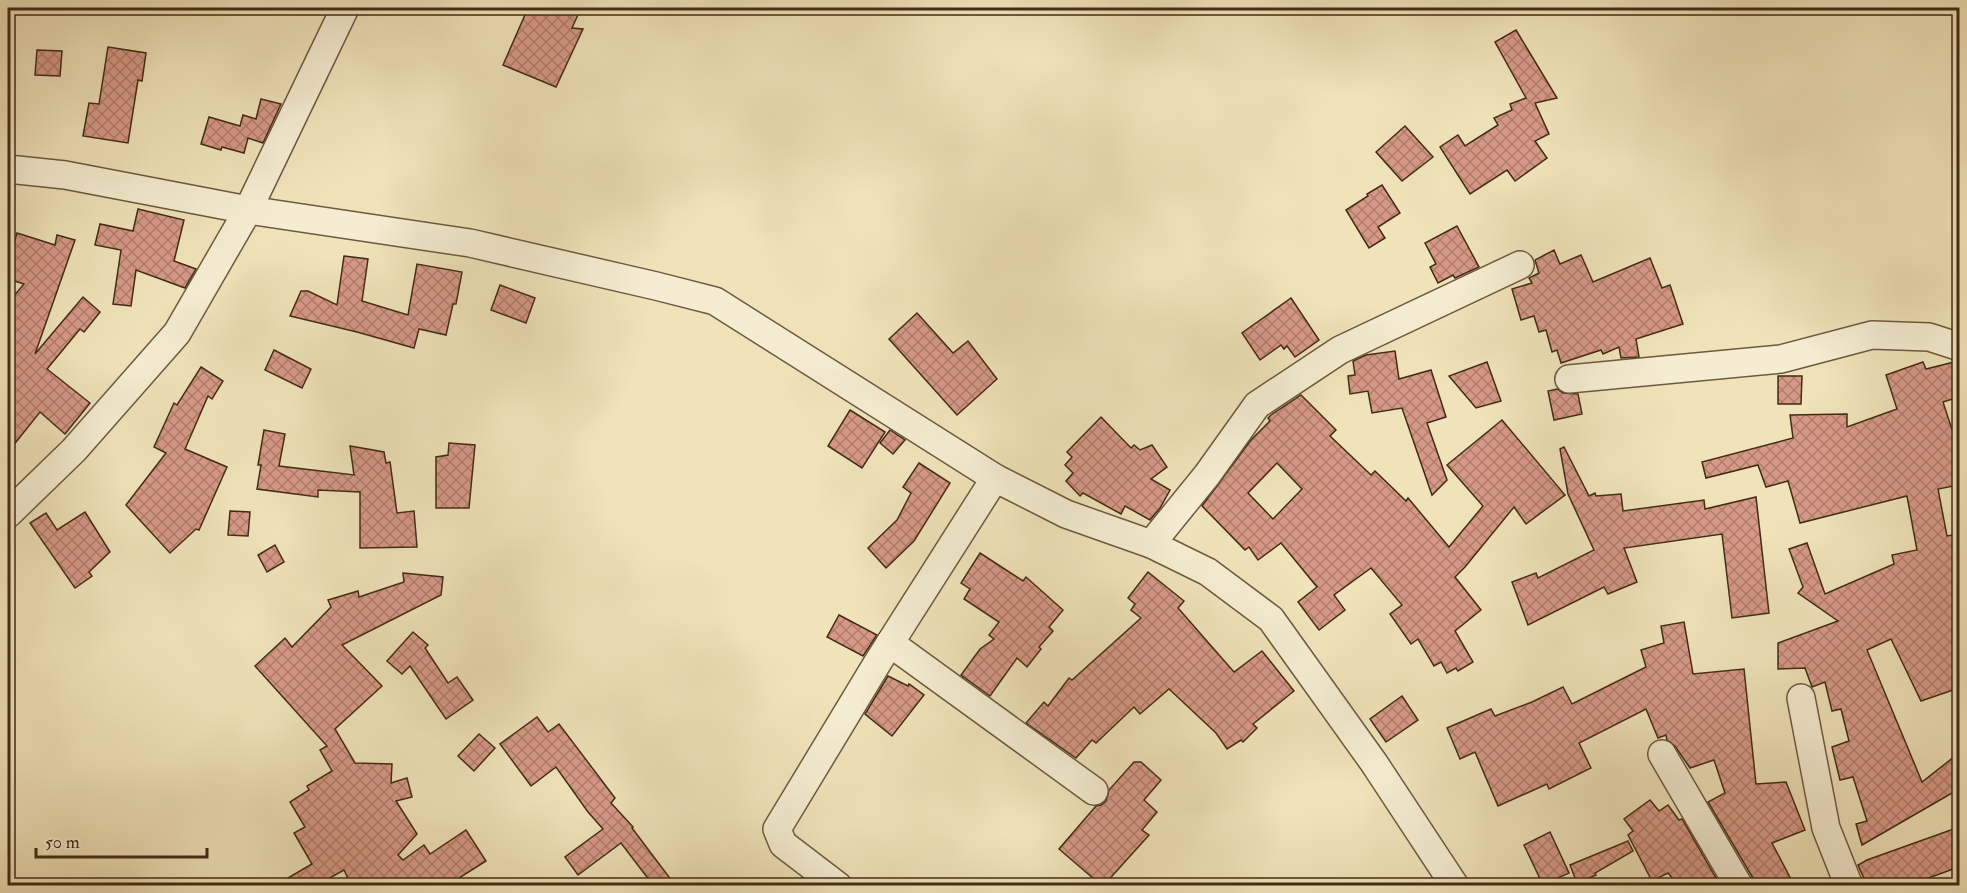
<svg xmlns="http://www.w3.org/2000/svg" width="1967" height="893" font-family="'IM FELL Double Pica',serif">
<defs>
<pattern id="building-cross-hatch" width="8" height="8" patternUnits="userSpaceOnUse" patternTransform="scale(1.5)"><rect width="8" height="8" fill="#d79987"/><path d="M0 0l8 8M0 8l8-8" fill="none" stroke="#b07d6d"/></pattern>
</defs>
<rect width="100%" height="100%" fill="#f0e3ba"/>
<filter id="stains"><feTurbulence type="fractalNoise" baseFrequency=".00333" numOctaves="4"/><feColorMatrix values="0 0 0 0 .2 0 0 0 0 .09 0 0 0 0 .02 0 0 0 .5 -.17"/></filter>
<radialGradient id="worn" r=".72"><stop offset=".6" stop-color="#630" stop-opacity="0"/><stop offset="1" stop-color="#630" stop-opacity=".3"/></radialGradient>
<g fill="url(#building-cross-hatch)" stroke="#422b16" stroke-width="1.5" fill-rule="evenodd">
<path d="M528 8H581L572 28 583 29 556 87 503 65Z"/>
<path d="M1516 30 1557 98 1535 103 1549 134 1535 141 1547 158 1515 181 1507 170 1470 194 1440 147 1458 135 1465 146 1498 125 1494 118 1512 110 1510 104 1526 98 1495 42Z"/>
<path d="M108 47 146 53 142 81 138 80 128 143 83 136 89 103 99 104Z"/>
<path d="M37 50 62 51 60 76 35 75Z"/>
<path d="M261 99 281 104 263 143 248 138 244 153 222 147 221 150 201 144 209 117 240 126 243 115 256 119Z"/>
<path d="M1405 126 1433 157 1402 181 1376 152Z"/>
<path d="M1382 185 1400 213 1378 227 1385 238 1369 248 1346 210 1368 196 1367 194Z"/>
<path d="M138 209 184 220 174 261 196 269 185 288 136 270 131 306 113 304 121 250 95 245 100 224 133 231Z"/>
<path d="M1457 226 1479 267 1455 278 1453 275 1438 283 1430 267 1436 264 1425 243Z"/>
<path d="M17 233 55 245 57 235 75 240 35 354 83 297 100 312 84 332 80 329 47 369 90 403 65 434 40 412 8 452V303L24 284 8 279V264Z"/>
<path d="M1554 250 1560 264 1581 255 1593 282 1650 258 1662 288 1670 285 1683 324 1636 339 1639 357 1621 358 1619 347 1603 354 1601 350 1561 363 1557 350 1552 352 1546 330 1539 332 1534 316 1521 320 1512 289 1532 283 1529 278 1539 273 1535 260Z"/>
<path d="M344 256 368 259 362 301 408 315 417 264 462 272 456 304H453L446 335 419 329 414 348 357 332 290 316 301 291H308L337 305Z"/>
<path d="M500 285 535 298 526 323 491 310Z"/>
<path d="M1291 298 1319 340 1295 357 1287 346 1284 349 1281 345 1260 360 1242 333Z"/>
<path d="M917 313 953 353 968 341 997 379 957 415 889 339Z"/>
<path d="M274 350 311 369 302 388 265 370Z"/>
<path d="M1395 351 1399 379 1431 370 1446 417 1427 423 1447 480 1432 495 1402 408 1372 413 1368 391 1350 394 1348 376 1355 375 1353 361 1366 355Z"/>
<path d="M1487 362 1501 401 1476 408 1449 376Z"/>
<path d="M1923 362 1926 369 1954 362H1959V397L1943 402 1959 451V485L1938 489 1947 536 1959 534V628H1953L1955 636H1953L1959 654V688L1921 701 1891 639 1867 650 1922 782 1959 753V789L1862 845 1856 824 1867 821 1853 777 1840 780 1832 747 1849 741 1841 709 1832 711 1825 682 1812 687 1805 668 1778 669V643L1838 621 1798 593 1803 587 1789 549 1807 543 1825 594 1894 564 1892 555 1917 550 1907 496 1800 523 1788 481 1766 487 1758 465 1706 478 1702 462 1793 438 1790 415 1847 414V427L1897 409 1886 375Z"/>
<path d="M201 367 223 381 212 399 208 396 185 449 227 467 199 530 196 529 170 553 126 505 166 453 154 447 174 403 177 405Z"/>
<path d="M1778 376H1802L1801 404H1778Z"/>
<path d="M1557 389 1563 393 1578 394 1582 414 1554 420 1548 391Z"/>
<path d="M1301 395 1336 430 1330 436 1371 475 1375 471 1406 501 1408 498 1449 547 1483 506 1447 465 1502 420 1565 495 1526 524 1514 507 1465 567 1455 577 1481 610 1455 631 1473 662 1458 671 1456 668 1447 673 1441 662 1434 666 1418 639 1411 644 1390 614 1402 605 1371 568 1334 595 1345 610 1319 630 1298 602 1317 587 1281 543 1258 560 1249 547 1245 550 1202 506 1251 440 1270 421 1268 418 1271 415ZM1277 463 1302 489 1273 519 1248 493Z"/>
<path d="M850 410 885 432 862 468 828 446Z"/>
<path d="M1101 417 1131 448 1134 445 1140 450 1152 445 1167 467 1151 479 1170 490 1160 508 1150 520 1125 506 1121 514 1083 493 1080 496 1066 481 1073 473 1065 465 1072 457 1067 452Z"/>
<path d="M264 430 285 434 279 466 354 475 350 446 384 452 386 463 390 462 397 513 414 511 417 547 360 548V492L318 490V497L257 489 261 465H258Z"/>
<path d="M890 430 905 440 893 454 880 443Z"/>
<path d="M449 443 475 445 469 508H436V457L448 455Z"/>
<path d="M1564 447 1589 496 1595 493 1596 496 1621 494 1623 511 1704 500 1705 509 1756 497 1769 613 1732 618 1722 534 1624 548 1637 582 1608 594 1604 587 1528 625 1512 582 1536 573 1538 578 1594 550 1568 494 1560 449Z"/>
<path d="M919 463 950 483 914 541 886 568 868 548 897 520 911 493 903 487Z"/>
<path d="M230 511 250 512 248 536 228 535Z"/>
<path d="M85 512 110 552 89 572 92 576 75 588 30 523 46 513 57 530Z"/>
<path d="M275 545 284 562 267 572 258 555Z"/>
<path d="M980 553 1023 581 1026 577 1063 610 1049 627 1053 631 1039 647 1041 649 1027 667 1017 658 990 696 961 675 980 649 994 639 989 635 999 622 964 599 970 589 961 583Z"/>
<path d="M1148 572 1184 601 1178 608 1234 672 1262 651 1294 691 1253 724 1257 728 1243 742 1241 740 1227 749 1216 733 1169 689 1140 714 1134 707 1096 743 1092 740 1076 758 1026 723 1044 702 1048 706 1069 678 1072 680 1141 618 1131 610 1135 604 1128 598Z"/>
<path d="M403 573 443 577 441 595 342 645 382 686 335 729 355 763 392 764 391 783 407 778 412 797 396 801 417 834 398 855 403 860 424 845 430 854 466 830 486 861 448 885H351L344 870 317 885H276L312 864 294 833 305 827 290 802 309 790 307 786 332 771 320 750 327 746 255 666 285 638 292 647 331 607 328 600 358 591 359 597 404 582Z"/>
<path d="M839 615 877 635 863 656 827 637Z"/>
<path d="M1684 622 1693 674 1744 669 1756 784 1786 782 1805 830 1772 843 1794 885H1755L1753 878 1708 802 1725 793 1714 760 1690 768 1675 746 1667 740 1666 735 1658 738 1646 709 1579 743 1591 768 1549 789 1547 784 1498 806 1475 752 1460 759 1447 728 1491 709 1495 716 1532 702 1563 687 1572 704 1646 667 1641 650 1664 643 1661 626Z"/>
<path d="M413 632 428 645 425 648 448 683 457 677 473 700 446 719 410 666 402 674 387 661Z"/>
<path d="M888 676 908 686 909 684 924 695 892 736 865 714Z"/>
<path d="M1402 696 1418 720 1386 742 1370 719Z"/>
<path d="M537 717 548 732 559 724 615 798 611 803 633 827 632 828 675 885H653L621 843 578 875 565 857 603 829 588 812 556 767 531 786 500 744Z"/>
<path d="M479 734 495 748 474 771 458 756Z"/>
<path d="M1134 762H1141L1161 780 1144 800 1157 812 1142 830 1149 835 1104 885H1101L1059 849 1096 806 1101 805 1106 801 1109 790Z"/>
<path d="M1650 800 1659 811 1668 805 1679 820 1682 819 1720 885H1678L1668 873 1652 881 1628 835 1633 831 1624 819Z"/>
<path d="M1959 827V867L1909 885H1867L1858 865 1867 860Z"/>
<path d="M1550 832 1569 873 1543 885 1524 845Z"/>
<path d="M1628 841 1633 851 1595 873 1596 875 1577 883 1570 865Z"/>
</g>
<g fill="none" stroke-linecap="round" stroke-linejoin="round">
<g stroke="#6e593f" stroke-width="30">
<g id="street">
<path d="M8 169 65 175 248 210 470 243 656 286 715 301 995 478 1066 514 1151 544 1208 572 1271 619 1374 763 1455 886"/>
<path d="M1569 379 1781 359 1872 335 1929 337 1960 347"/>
<path d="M8 514 74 450 177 333 248 210 345 8"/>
<path d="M1151 544 1207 475 1257 405 1340 350 1520 265"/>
<path d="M890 643 1094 791"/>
<path d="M1801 698 1826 828 1849 886"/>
<path d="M1662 754 1739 886"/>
<path d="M838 886 783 844 777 829 878 662 995 478"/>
</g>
</g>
<use href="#street" stroke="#f5edd2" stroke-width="27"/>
</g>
<rect width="1967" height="893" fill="none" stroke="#f0e3ba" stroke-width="30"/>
<rect x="9" y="9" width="1949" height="875" fill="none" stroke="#422b16" stroke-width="3"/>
<rect x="15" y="15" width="1937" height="863" fill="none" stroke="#422b16" stroke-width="1.5"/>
<path d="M36 848v9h171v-9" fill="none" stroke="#422b16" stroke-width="3"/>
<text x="45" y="848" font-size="18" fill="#422b16" stroke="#f5edd2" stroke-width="4.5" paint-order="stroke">50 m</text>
<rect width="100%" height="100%" filter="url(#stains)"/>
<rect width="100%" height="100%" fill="url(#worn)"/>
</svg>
